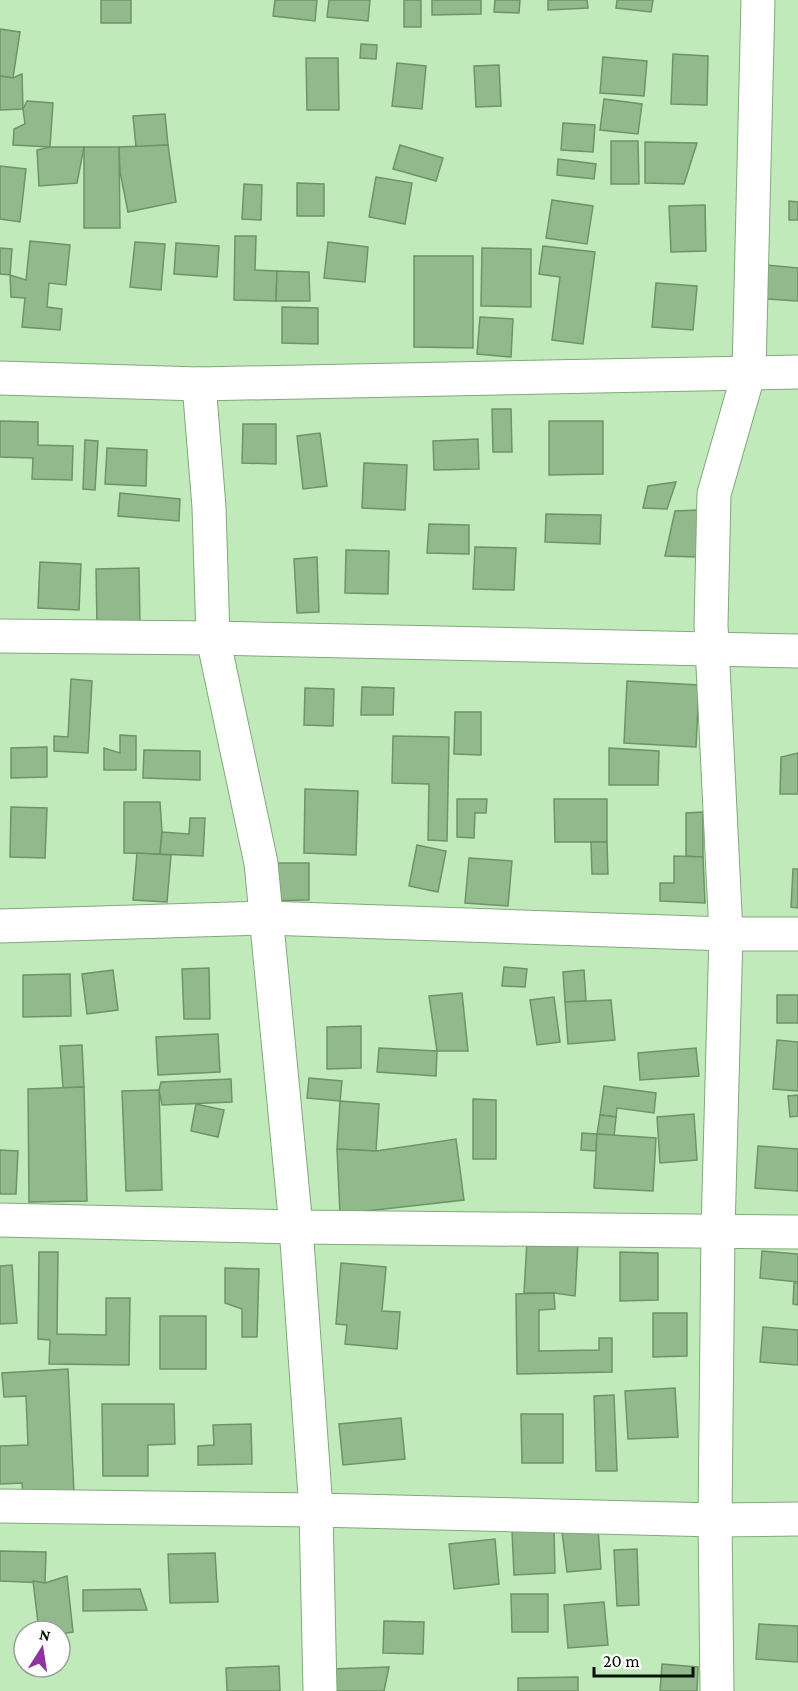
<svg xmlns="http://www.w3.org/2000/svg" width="798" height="1691" font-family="'Crimson Pro',serif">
<rect width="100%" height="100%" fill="#c1eabb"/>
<g fill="#92b98c" stroke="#6d9367" stroke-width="1.5">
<rect x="101" y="0" width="30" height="23"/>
<path d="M275 0H317L315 21 273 16Z"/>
<path d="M329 0H370L368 21 327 17Z"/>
<rect x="404" y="0" width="17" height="27"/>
<path d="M432 0H481V14L432 15Z"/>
<path d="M495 0H520L519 13 494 12Z"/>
<path d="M548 0H587L588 8 548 10Z"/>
<path d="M617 0H653L651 12 616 8Z"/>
<path d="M0 29 20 32 13 78 0 76Z"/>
<path d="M361 44 377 45 376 59 360 58Z"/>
<path d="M673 54 708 56 707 105 671 104Z"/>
<path d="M603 57 647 61 644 96 600 93Z"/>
<path d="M306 58H338L339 110H307Z"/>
<path d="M397 63 426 66 422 109 392 106Z"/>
<path d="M499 65 501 106 476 107 474 66Z"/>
<path d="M22 74 23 109 0 110V76L13 78Z"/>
<path d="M604 99 642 104 638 134 600 130Z"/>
<path d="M27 101 53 103 50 147 13 145 14 129 25 124 23 109Z"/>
<path d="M165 114 168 145 136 147 133 116Z"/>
<path d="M563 123 595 125 593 152 561 150Z"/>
<path d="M611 141H638L639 184H611Z"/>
<path d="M645 142 697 143 684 184 645 183Z"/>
<path d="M168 145 176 202 128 212 120 172 119 147Z"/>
<path d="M400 145 443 158 436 181 393 169Z"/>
<path d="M50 147H84L77 183 39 186 37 150Z"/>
<path d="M84 147H119L120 228H84Z"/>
<path d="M558 159 596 164 594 179 557 175Z"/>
<path d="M0 166 26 169 20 222 0 219Z"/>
<path d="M376 177 412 183 405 224 369 217Z"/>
<path d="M297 183 324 184V216H297Z"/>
<path d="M244 184 262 185 261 220 242 219Z"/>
<path d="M552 200 593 206 587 244 546 238Z"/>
<path d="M789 201 798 202V220H789Z"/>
<path d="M705 205 706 251 671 252 669 206Z"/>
<path d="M235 236H256L255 270 277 271 276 301 234 300Z"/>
<path d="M30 241 70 245 66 285 49 283 47 307 62 309 60 330 22 327 25 298 11 297 10 275 26 280Z"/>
<path d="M135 242 165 244 161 290 130 287Z"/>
<path d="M328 242 368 247 365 282 324 278Z"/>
<path d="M176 243 219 246 217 277 174 274Z"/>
<path d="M543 246 595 252 583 344 552 340 560 277 539 274Z"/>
<path d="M0 248 12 249 10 275 0 274Z"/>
<path d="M482 248 531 249V307L481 306Z"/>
<path d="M414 256H473V348L414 347Z"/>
<path d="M766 265 798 268V301L767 299Z"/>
<path d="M277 271 309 272 310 301H276Z"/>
<path d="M656 283 697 286 693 330 652 327Z"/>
<path d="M282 307 318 308V344L282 343Z"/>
<path d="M480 317 513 319 511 357 477 354Z"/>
<path d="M492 409H511L512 452H493Z"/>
<path d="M0 421 38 422V445L73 446 72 480 32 479 33 458 0 457Z"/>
<path d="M549 421H603V474L549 475Z"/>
<path d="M243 424H276V464L242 463Z"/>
<path d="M320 433 327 486 303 489 297 436Z"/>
<path d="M478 439 479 469 434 470 433 441Z"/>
<path d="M85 440 98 441 95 490 83 489Z"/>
<path d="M107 448 147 450 146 486 105 484Z"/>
<path d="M364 463 407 465 405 510 362 508Z"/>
<path d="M676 482 667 509 643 508 648 486Z"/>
<path d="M120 493 180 499 179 521 118 516Z"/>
<path d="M698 510 697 557 665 556 675 511Z"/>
<path d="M546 514 601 515 600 544 545 542Z"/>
<path d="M429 524 469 525V554L427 553Z"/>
<path d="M475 547 516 548 514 590 473 589Z"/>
<path d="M346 550 389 551 388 594 345 593Z"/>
<path d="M317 557 319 612 297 613 294 559Z"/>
<path d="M40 562 81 564 79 610 38 608Z"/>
<path d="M139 568 140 624 97 625 96 569Z"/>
<path d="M71 679 92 681 88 753 54 751V736L68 737Z"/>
<path d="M627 681 699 685 696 747 624 743Z"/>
<path d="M362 687 394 688 393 715H361Z"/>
<path d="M305 688 334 689 333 726 304 725Z"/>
<path d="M455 712H481V755L454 754Z"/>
<path d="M120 735 136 736V770H104V748L120 753Z"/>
<path d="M393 736 449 737 447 841 428 840 429 784 392 783Z"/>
<path d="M47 747V777L11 778V748Z"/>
<path d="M609 748 659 751 658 785H609Z"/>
<path d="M144 750 200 751V780L143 778Z"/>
<path d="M798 753V794H780L781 757Z"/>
<path d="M305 789 358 791 356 855 304 853Z"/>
<path d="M457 799H487L486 813H475L474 838 457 837Z"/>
<path d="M554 799H607V842H555Z"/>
<path d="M124 802H160L162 832 160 854 124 853Z"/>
<path d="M11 807 47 808 45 858 10 857Z"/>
<path d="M703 812V857L686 856V813Z"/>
<path d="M190 818H205L203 856 160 854 162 832 189 834Z"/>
<path d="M591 842H607L608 874H592Z"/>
<path d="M417 845 446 851 438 892 409 886Z"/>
<path d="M137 853 171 855 167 902 133 900Z"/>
<path d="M674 856 703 857 705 903 660 901V883H674Z"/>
<path d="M469 858 512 861 508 906 465 903Z"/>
<path d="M261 863H309V900L265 901Z"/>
<path d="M793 869H798V908L791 907Z"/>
<path d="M504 967 527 969 525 987 502 986Z"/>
<path d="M209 968 210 1019H184L182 969Z"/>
<path d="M113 970 118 1010 87 1014 82 974Z"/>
<path d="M584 970 586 1001 565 1002 563 972Z"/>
<path d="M70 974 71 1016 23 1017V975Z"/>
<path d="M462 993 468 1051H437L429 996Z"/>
<rect x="777" y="995" width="21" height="28"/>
<path d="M554 997 560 1042 537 1045 530 1000Z"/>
<path d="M611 1000 615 1040 568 1044 565 1002Z"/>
<path d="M361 1026V1068L327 1069V1027Z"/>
<path d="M218 1034 220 1072 158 1075 156 1037Z"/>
<path d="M777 1040 798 1042V1091L773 1089Z"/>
<path d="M82 1045 84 1087 63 1088 60 1046Z"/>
<path d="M379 1048 437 1051 436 1076 377 1072Z"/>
<path d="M696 1048 699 1076 640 1080 638 1053Z"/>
<path d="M309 1078 342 1081 340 1101 307 1098Z"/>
<path d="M231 1079 232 1102 162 1105 159 1090 161 1082Z"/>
<path d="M604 1086 656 1093 654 1113 617 1108 616 1117 600 1115Z"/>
<path d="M84 1087 87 1201 29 1202 28 1089Z"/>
<path d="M159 1090 162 1190 126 1191 122 1091Z"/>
<path d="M798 1095V1116L790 1117 788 1096Z"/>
<path d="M473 1099 496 1100V1159H473Z"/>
<path d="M340 1101 379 1104 376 1151 337 1149Z"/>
<path d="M196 1104 224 1110 218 1137 191 1131Z"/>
<path d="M694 1114 697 1160 660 1163 657 1117Z"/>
<path d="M600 1115 616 1117 614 1137 597 1134Z"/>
<path d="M582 1133 597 1134 596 1151 581 1150Z"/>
<path d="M597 1134 656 1138 653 1191 594 1188Z"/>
<path d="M456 1139 464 1200 340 1214 337 1149 376 1151Z"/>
<path d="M758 1146 798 1149V1191L755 1188Z"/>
<path d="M0 1150 18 1151 16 1194H0Z"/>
<path d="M527 1241 578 1243 575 1296 554 1293H524Z"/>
<path d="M762 1251 798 1254V1282L760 1278Z"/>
<path d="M39 1252H58L57 1334 106 1335V1298H130L129 1365 49 1364 50 1340 38 1339Z"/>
<path d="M620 1252 658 1253V1300L620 1301Z"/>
<path d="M341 1263 386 1267 382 1311 400 1312 397 1349 345 1344 347 1325 336 1324Z"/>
<path d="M12 1265 17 1323 0 1324V1266Z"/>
<path d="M225 1268 259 1269 257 1337H242V1309L225 1303Z"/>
<path d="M794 1283H798V1305L793 1304Z"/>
<path d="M554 1293 555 1309 539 1310V1351L599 1350V1338H612V1372L517 1374 516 1294Z"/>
<path d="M653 1313H687V1356L653 1357Z"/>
<rect x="160" y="1316" width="46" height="53"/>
<path d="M763 1327 798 1330V1365L760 1362Z"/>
<path d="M68 1369 74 1493 23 1495 22 1483 0 1484V1446L28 1445 26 1396 4 1397 2 1373Z"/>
<path d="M675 1388 678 1437 628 1439 625 1391Z"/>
<path d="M614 1395 617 1471H596L594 1396Z"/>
<path d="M102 1404H174L175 1444 148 1445V1476H103Z"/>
<path d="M521 1414H563V1463H522Z"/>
<path d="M401 1418 405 1459 343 1465 339 1424Z"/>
<path d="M251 1424 252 1464 198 1465V1446L214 1445 213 1425Z"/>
<path d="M554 1529 555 1573 514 1575 512 1531Z"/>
<path d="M598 1529 601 1569 567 1572 562 1532Z"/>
<path d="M495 1539 499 1584 454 1589 449 1544Z"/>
<path d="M637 1549 639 1605 617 1606 614 1550Z"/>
<path d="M0 1551 46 1552 45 1583 0 1581Z"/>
<path d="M215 1553 218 1602 170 1603 168 1554Z"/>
<path d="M67 1576 73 1632 60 1634V1631H39L33 1581 45 1583Z"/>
<path d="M140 1589 147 1610 83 1611V1590Z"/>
<path d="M511 1594H548V1632H512Z"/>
<path d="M604 1602 608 1645 568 1648 564 1605Z"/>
<path d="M384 1621 424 1622 423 1654 383 1653Z"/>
<path d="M759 1624 798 1626V1662L756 1659Z"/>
<path d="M662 1664 698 1667 697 1691H660Z"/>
<path d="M279 1666 280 1691H227L226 1668Z"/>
<path d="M389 1667 384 1691H331L330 1669Z"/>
<path d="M578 1677V1691H518V1678Z"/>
</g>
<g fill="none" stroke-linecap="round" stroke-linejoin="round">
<g stroke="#82a87c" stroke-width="35">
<g id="street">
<path d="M0 378 199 384 798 372"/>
<path d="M199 384 209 507 213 638 261 863 296 1227 316 1510 320 1691"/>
<path d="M0 636 213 638 798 651"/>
<path d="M0 926 267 918 726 934H798"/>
<path d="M0 1220 296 1227 798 1232"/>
<path d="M0 1506 316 1510 715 1520 798 1519"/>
<path d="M717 1691 715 1520 718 1231 726 934 711 625 714 494 749 372 758 0"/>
</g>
</g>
<use href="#street" stroke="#fff" stroke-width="33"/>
</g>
<g transform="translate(42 1649) rotate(12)"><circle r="28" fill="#fefefe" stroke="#9aa09a" stroke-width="1.5"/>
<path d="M0-4.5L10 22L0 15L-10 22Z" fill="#8e349f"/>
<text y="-9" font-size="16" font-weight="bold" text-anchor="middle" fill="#051203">N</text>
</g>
<path d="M594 1667v9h99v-9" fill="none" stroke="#051203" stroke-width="3"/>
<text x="603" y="1667" font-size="18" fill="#051203" stroke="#fefefe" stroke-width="4.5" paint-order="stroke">20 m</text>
</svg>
